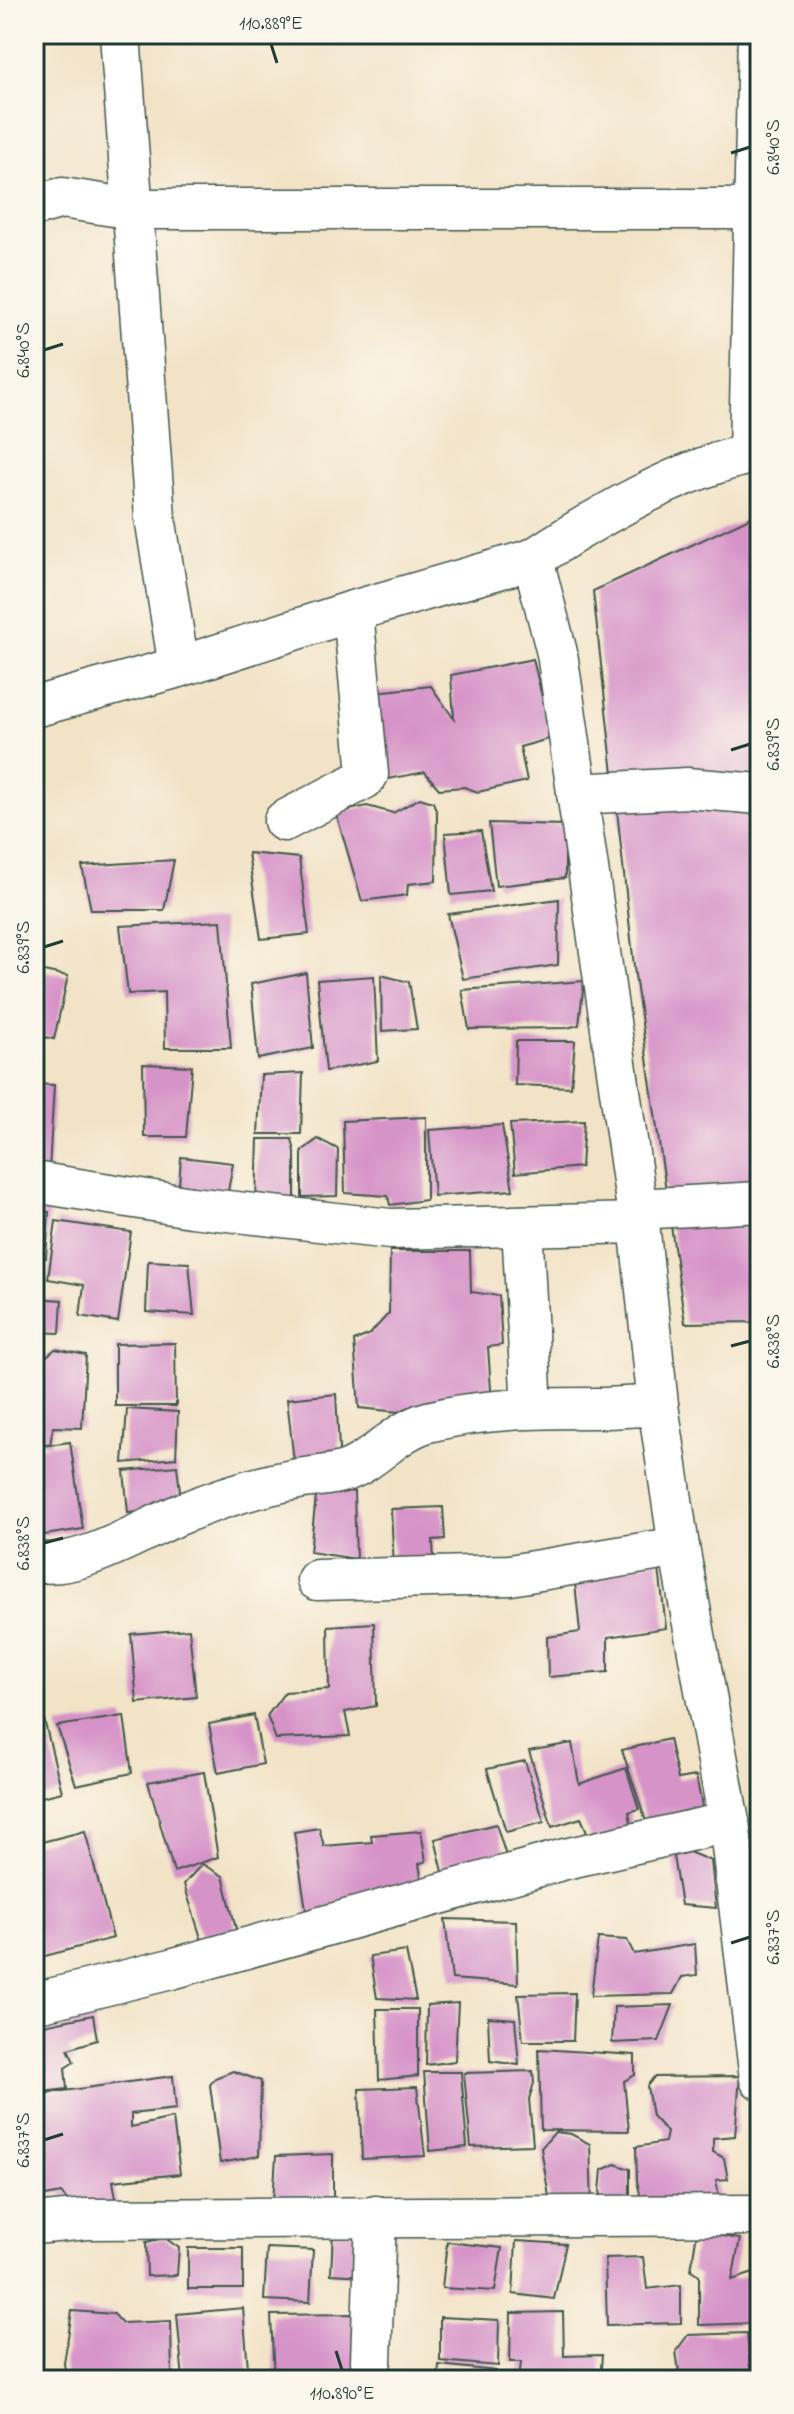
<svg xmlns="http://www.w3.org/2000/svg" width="794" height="2414" font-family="'Indie Flower',sans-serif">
<rect width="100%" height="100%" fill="#fbf7ec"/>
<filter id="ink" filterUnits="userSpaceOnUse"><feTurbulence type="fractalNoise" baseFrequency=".0125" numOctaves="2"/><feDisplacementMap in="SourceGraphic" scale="16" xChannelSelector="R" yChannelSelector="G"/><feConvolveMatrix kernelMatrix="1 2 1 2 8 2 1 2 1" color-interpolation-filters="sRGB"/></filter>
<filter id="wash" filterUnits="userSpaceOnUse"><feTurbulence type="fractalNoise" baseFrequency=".006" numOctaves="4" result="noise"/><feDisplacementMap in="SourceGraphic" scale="32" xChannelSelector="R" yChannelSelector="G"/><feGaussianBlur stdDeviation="1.8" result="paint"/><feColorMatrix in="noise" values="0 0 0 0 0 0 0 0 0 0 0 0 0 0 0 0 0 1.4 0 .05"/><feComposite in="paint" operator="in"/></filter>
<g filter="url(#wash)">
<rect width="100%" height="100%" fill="#f2e3c7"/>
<g id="blocks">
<g fill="#d693c8">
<path d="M760 513V1322L685 1323 635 975 593 591Z"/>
<path d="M533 659 544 705 557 718 559 736 520 747 527 781 478 792 464 787 439 789 425 772 377 781 367 693 431 686 454 719 451 675Z"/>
<path d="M420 798 433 802 437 813 436 881 408 884 407 895 362 901 336 813 367 806 393 813Z"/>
<path d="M489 823 565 825V878L496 886Z"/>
<path d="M481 831 491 891 451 895 445 833Z"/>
<path d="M248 853 299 858 309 934 261 939Z"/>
<path d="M174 860 164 910H91L82 866Z"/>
<path d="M559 899 558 965 463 979 448 914Z"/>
<path d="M221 921 231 1048H165L164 992 128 994 120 926Z"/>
<path d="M34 969 68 976 54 1039 34 1035Z"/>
<path d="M306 973 313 1048 258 1059 251 984Z"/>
<path d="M381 975 409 982 417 1029 382 1031Z"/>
<path d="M374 976 378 1061 326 1071 317 980Z"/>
<path d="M584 981 579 1025 567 1028 469 1029 462 990Z"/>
<path d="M516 1041H575L571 1087 515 1085Z"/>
<path d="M143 1064 192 1066 186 1137H144Z"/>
<path d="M303 1073 301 1134H258L261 1075Z"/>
<path d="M34 1084 54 1085 49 1170 34 1169Z"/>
<path d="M426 1117V1200L390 1205 388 1196 345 1193 343 1121Z"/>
<path d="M584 1121 581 1167 515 1173 510 1124Z"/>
<path d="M502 1125 513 1190 434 1196 429 1130Z"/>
<path d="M258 1139H292L295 1152V1207L256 1202Z"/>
<path d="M318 1139 338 1149 337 1196 302 1197V1151Z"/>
<path d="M181 1157 233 1163 226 1203 178 1200Z"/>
<path d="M34 1211 49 1212 46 1258 34 1257Z"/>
<path d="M56 1221 131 1232 118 1322 80 1316 84 1285 48 1279Z"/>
<path d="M390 1251H470L471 1292 499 1296 502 1345 488 1347 492 1404 430 1415 359 1408 354 1341 370 1334 389 1313Z"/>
<path d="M148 1261 189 1263 194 1315 146 1312Z"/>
<path d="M34 1298 62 1300 60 1333 34 1332Z"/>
<path d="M175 1343 176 1406H115V1344Z"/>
<path d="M55 1349 86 1355 82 1428 53 1427 50 1445 34 1440V1359L42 1360Z"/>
<path d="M336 1394 340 1467 295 1471 287 1399Z"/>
<path d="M127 1409 178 1412 176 1458 123 1463Z"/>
<path d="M70 1442 83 1529 45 1535 34 1531V1447Z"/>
<path d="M177 1466 182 1508 128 1513 124 1471Z"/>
<path d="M317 1487 354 1492 356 1559 310 1552Z"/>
<path d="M443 1507 445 1539 433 1540 434 1566 394 1568 391 1509Z"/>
<path d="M658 1560 666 1628 608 1637V1672L548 1677 547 1637 580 1632 575 1583Z"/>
<path d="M374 1623 376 1706 345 1712 350 1736 276 1739 267 1716 285 1692 329 1689 328 1626Z"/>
<path d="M189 1629 196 1697 137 1703 131 1634Z"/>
<path d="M34 1679 62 1792 34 1799Z"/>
<path d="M254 1715 263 1764 218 1773 209 1724Z"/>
<path d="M124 1716 132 1773 76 1785 57 1726Z"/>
<path d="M669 1739 678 1779 696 1776 703 1811 647 1824 622 1750Z"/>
<path d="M572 1743 579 1784 626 1768 639 1809 629 1812 633 1833 592 1843 581 1818 552 1827 529 1751Z"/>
<path d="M525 1761 544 1822 506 1832 487 1769Z"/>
<path d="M204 1772 218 1857 174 1872 148 1782Z"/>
<path d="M496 1824 511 1872 447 1888 435 1839Z"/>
<path d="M319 1828 324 1846 372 1842 371 1835 421 1831 426 1861 419 1864 423 1889 307 1916 294 1832Z"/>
<path d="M85 1831 113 1938 34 1959V1844Z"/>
<path d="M689 1852 711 1861 716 1908 681 1905 673 1856Z"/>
<path d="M202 1864 223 1876 239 1941 206 1954 184 1884Z"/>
<path d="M445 1919 516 1921 518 1984 452 1979Z"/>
<path d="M598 1938 627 1940 634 1954 695 1944 697 1975 682 1977 673 1994 591 1996Z"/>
<path d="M406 1951 416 2000 377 1998 370 1956Z"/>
<path d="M575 1993 573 2041H523L518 1994Z"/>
<path d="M458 2003 455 2061 426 2065 427 2005Z"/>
<path d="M673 2005 659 2041 612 2043 614 2007Z"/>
<path d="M377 2009H418V2076L379 2080Z"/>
<path d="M93 2015 97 2040 68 2049 74 2062 65 2068 67 2089 34 2093V2027Z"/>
<path d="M488 2017 515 2019 519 2065 490 2061Z"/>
<path d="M539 2049 635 2055V2075L624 2081 629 2131 541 2130Z"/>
<path d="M233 2071 261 2081 259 2156 220 2163 210 2085 215 2078Z"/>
<path d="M533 2071 534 2083 529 2099 533 2145 471 2147 464 2073Z"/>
<path d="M424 2072H461L467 2147 430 2151Z"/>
<path d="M173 2076 176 2109 131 2114V2127L173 2118 180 2174 113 2181 117 2204 77 2211 61 2193 40 2197 34 2152V2095Z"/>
<path d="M740 2076 735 2136 713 2138V2152L724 2158 728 2179 716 2180 720 2201 643 2207 637 2181 636 2147 665 2142 667 2132 652 2116 647 2086 654 2077Z"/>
<path d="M417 2087 425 2156 362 2159 359 2089Z"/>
<path d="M555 2132 571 2134 590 2144 592 2205 551 2209 541 2148Z"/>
<path d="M333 2154V2199L273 2201 276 2156Z"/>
<path d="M615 2164 630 2169V2207L605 2208 600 2191 602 2170Z"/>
<path d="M333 2231 366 2232 364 2276 331 2274Z"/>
<path d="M697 2232 740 2239 732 2280 760 2271 759 2323 699 2325V2275L691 2270Z"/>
<path d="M165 2238 179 2248 177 2275 147 2276 146 2242Z"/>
<path d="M516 2241 566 2244 554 2299 513 2294Z"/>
<path d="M447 2242 502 2248 495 2291 442 2288Z"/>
<rect x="188" y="2248" width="55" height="41"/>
<path d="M267 2248 313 2250 310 2302 264 2300Z"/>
<path d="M643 2257 647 2289 681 2285V2323L607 2325 605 2258Z"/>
<path d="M243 2308 249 2380H183L177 2314Z"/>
<path d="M72 2311 114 2314 122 2323 171 2321 172 2379 66 2380 64 2363Z"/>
<path d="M563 2312 564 2356 602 2355 600 2380H519L521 2362H510L511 2313Z"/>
<path d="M357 2314V2380H274L271 2315Z"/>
<path d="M440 2317 499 2320 498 2366 440 2361Z"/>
<path d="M747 2333 751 2380H680L676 2351 688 2335Z"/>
<path d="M439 2365 496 2371V2380H438Z"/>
</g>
</g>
</g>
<g filter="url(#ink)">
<use href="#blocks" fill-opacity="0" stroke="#3f564a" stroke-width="2"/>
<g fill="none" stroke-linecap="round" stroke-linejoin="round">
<g stroke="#3f564a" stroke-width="43">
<g id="minor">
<path d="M120 34 155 517 179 667"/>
<path d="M34 206 62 198 133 209H755"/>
<path d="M760 452C683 466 598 516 533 559L557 653 639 1223 658 1405 679 1547 729 1822 760 2079"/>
<path d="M749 454 758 34"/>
<path d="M34 707 179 667 353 611 533 559"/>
<path d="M577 794 687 788 760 794"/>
<path d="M284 821 364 779 368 774 353 611"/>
<path d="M34 1182 191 1207 390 1229 639 1223"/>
<path d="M637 1209 760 1202"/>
<path d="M522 1226 532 1408"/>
<path d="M34 1561C74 1572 139 1532 176 1516 214 1500 257 1486 298 1479 314 1476 330 1476 345 1471 375 1461 395 1431 428 1422 483 1408 541 1408 597 1408 617 1408 638 1406 658 1405"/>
<path d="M317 1580 510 1575 679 1547"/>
<path d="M34 2003 171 1969 565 1859 729 1822"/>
<path d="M34 2224 87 2219 760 2215"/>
<path d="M371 2361 376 2216"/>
</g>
</g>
<use href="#minor" stroke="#fff" stroke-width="40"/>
</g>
</g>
<path fill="none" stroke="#1f3d34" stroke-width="3" d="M271 44 277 63M731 153 750 147M44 350 63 344M731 750 750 744M44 947 63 941M731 1346 750 1341M44 1543 63 1538M731 1943 750 1937M44 2140 63 2134M336 2351 342 2370"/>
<rect width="794" height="2414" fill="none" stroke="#fbf7ec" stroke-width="88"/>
<rect x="44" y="44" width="706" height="2326" fill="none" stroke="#1f3d34" stroke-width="3"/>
<g font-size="20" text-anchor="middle" fill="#1f3d34">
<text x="271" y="29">110.889°E</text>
<text transform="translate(772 147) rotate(-90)" y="7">6.840°S</text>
<text transform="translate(22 350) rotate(-90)" y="7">6.840°S</text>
<text transform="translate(772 744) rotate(-90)" y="7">6.839°S</text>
<text transform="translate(22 947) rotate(-90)" y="7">6.839°S</text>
<text transform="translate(772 1341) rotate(-90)" y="7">6.838°S</text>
<text transform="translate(22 1543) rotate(-90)" y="7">6.838°S</text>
<text transform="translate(772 1937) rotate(-90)" y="7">6.837°S</text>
<text transform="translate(22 2140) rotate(-90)" y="7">6.837°S</text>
<text x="342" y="2399">110.890°E</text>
</g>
</svg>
